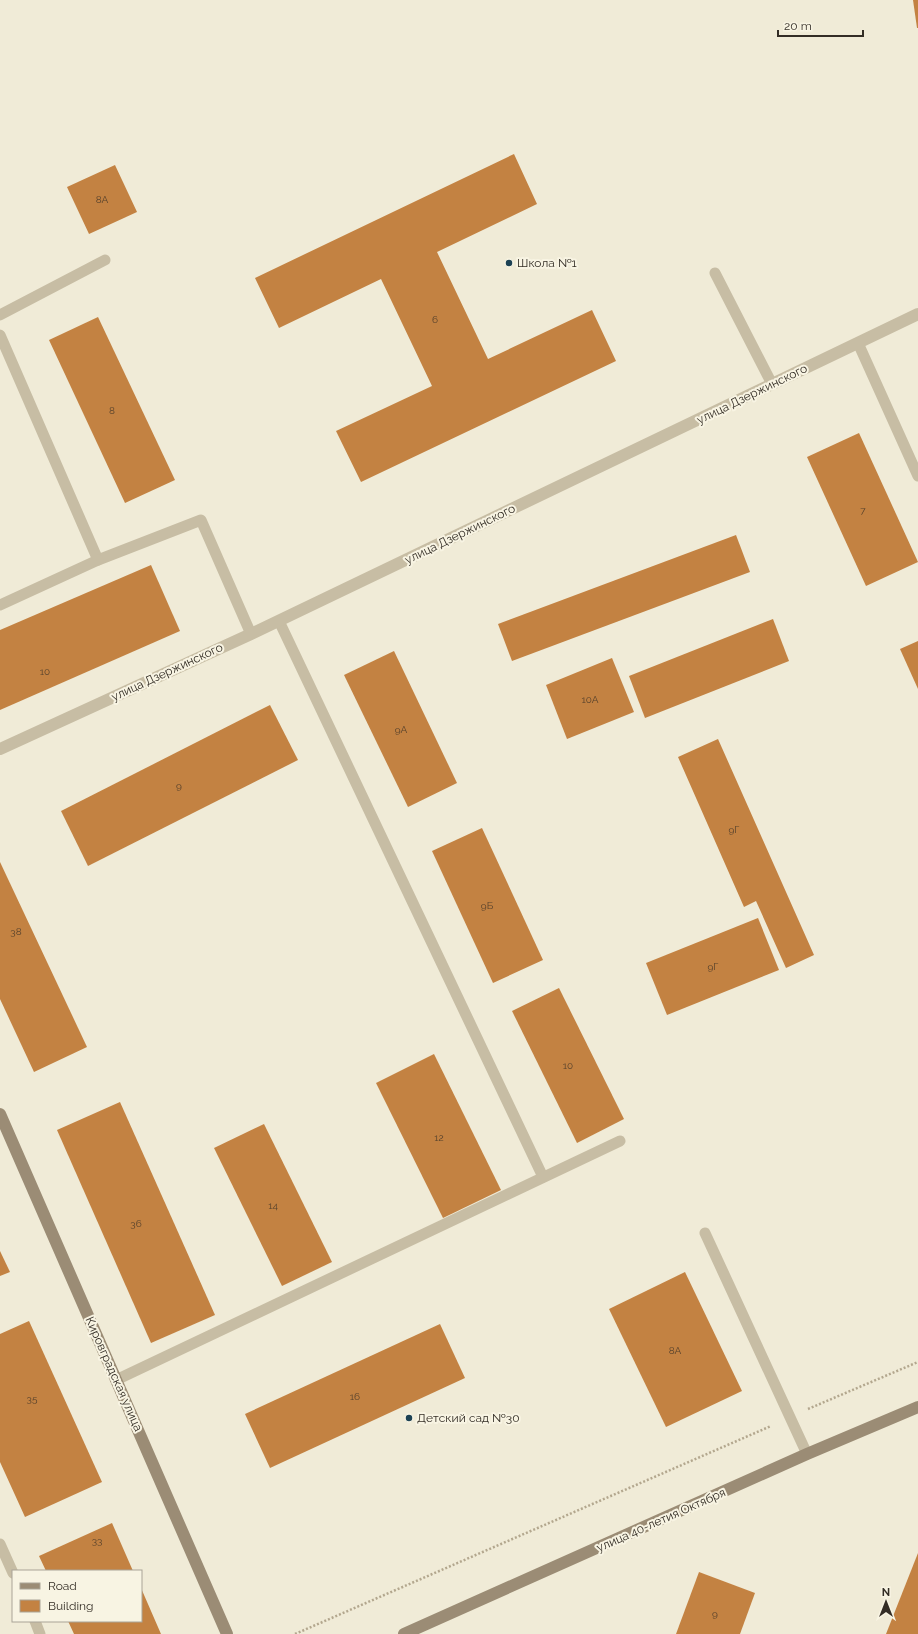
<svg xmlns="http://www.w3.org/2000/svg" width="918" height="1634" font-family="Raleway,sans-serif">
<rect width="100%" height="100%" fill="#f0ebd7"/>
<g fill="#c38242">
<path d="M913 0H918V28H917Z"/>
<path d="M514 154 537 204 437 252 488 359 592 310 616 361 361 482 336 431 432 386 381 279 279 328 255 278Z"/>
<path d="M115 165 137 212 89 234 67 187Z"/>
<path d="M98 317 175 480 125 503 49 340Z"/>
<path d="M859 433 918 562 866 586 807 457Z"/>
<path d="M736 535 750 572 512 661 498 624Z"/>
<path d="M151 565 180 631 0 710V630Z"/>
<path d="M773 619 789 661 645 718 629 676Z"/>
<path d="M918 641V689L900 649Z"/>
<path d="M394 651 457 783 408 807 344 675Z"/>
<path d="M612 658 634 712 567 739 546 685Z"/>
<path d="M270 705 298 760 88 866 61 811Z"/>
<path d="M718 739 814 955 786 968 756 901 744 907 678 757Z"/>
<path d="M482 828 543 960 493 983 432 851Z"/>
<path d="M0 862 87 1047 34 1072 0 999Z"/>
<path d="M758 918 779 970 667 1015 646 963Z"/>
<path d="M559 988 624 1119 577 1143 512 1011Z"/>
<path d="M434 1054 501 1190 443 1218 376 1083Z"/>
<path d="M120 1102 215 1315 151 1343 57 1130Z"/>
<path d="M264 1124 332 1262 282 1286 214 1148Z"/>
<path d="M0 1251 10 1272 0 1276Z"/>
<path d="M685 1272 742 1391 666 1427 609 1309Z"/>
<path d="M29 1321 102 1482 25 1517 0 1462V1334Z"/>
<path d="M440 1324 465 1378 270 1468 245 1414Z"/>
<path d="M112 1523 133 1571H46L39 1556Z"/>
<path d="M918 1553V1634H886Z"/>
<path d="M699 1572 755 1593 740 1634H676Z"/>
<path d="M141 1588 161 1634H74L68 1621H141Z"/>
</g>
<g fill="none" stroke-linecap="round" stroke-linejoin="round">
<g stroke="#b3a78e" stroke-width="2.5" stroke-dasharray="2 2" stroke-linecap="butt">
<path d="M808 1409 918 1362"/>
<path d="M295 1634 771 1426"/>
</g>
<g stroke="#c7bda4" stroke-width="11">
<path d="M715 273 772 384"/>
<path d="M0 315 105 260"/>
<path d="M0 335 98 560 201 520 251 634"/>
<path d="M858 343 918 476"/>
<path d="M0 605 98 560"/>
<path d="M279 621 543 1177"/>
<path d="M705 1233 807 1454"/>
<path d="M116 1380 620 1141"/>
<path d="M0 1544 13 1573"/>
<path d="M35 1621 40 1634"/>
</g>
<path stroke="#c7bda4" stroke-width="12" d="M0 749 251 634 918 314"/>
<g stroke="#9b8c75" stroke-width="12">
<path d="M0 1114 227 1634"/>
<path d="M404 1634 807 1454 918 1407"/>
</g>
</g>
<g fill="#1c4153" stroke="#f8f4e3" stroke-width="1.5">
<circle cx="509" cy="263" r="4"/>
<circle cx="409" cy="1418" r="4"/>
</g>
<g text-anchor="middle" stroke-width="4" stroke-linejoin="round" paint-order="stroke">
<g font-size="10" fill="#57422c">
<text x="102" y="203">8А</text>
<text x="435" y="323">6</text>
<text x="112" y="414">8</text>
<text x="863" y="514">7</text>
<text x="45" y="675">10</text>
<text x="590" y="703">10А</text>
<text x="401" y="733">9А</text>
<text x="179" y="789">9</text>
<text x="734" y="833">9Г</text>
<text x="487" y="909">9Б</text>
<text x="16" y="935">38</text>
<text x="713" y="970">9Г</text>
<text x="568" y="1069">10</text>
<text x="439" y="1141">12</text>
<text x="273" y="1209">14</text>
<text x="136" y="1227">36</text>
<text x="675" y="1354">8А</text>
<text x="355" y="1400">16</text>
<text x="32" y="1402">35</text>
<text x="97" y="1544">33</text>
<text x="715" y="1617">9</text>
</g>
<g font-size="12" fill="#332d25" stroke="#f8f4e3" text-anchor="start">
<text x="517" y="267">Школа №1</text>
<text x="417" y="1422">Детский сад №30</text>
</g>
<g font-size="12" fill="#332d25" stroke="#f8f4e3">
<text transform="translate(752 394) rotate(-26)" y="4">улица Дзержинского</text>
<text transform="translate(460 534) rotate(-26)" y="4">улица Дзержинского</text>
<text transform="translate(167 672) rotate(-25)" y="4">улица Дзержинского</text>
<text transform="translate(114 1374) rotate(66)" y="4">Кировградская улица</text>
<text transform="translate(661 1520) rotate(-24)" y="4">улица 40-летия Октября</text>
</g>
</g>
<rect x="12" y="1570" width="130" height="52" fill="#f8f4e3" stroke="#a9a497"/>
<rect x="20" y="1583" width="20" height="6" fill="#9b8c75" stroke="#a9a497"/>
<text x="48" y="1590" font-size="12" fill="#332d25">Road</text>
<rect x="20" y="1600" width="20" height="12" fill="#c38242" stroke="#a9a497"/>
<text x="48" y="1610" font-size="12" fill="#332d25">Building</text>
<g transform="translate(886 1602)" stroke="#f8f4e3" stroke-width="3" paint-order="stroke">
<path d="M0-3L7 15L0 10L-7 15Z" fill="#332d25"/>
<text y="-6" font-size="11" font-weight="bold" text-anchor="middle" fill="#332d25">N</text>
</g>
<path d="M778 30v6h85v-6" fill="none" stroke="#332d25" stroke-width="2"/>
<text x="784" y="30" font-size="12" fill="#332d25" stroke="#f8f4e3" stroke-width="3" paint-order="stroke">20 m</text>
</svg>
